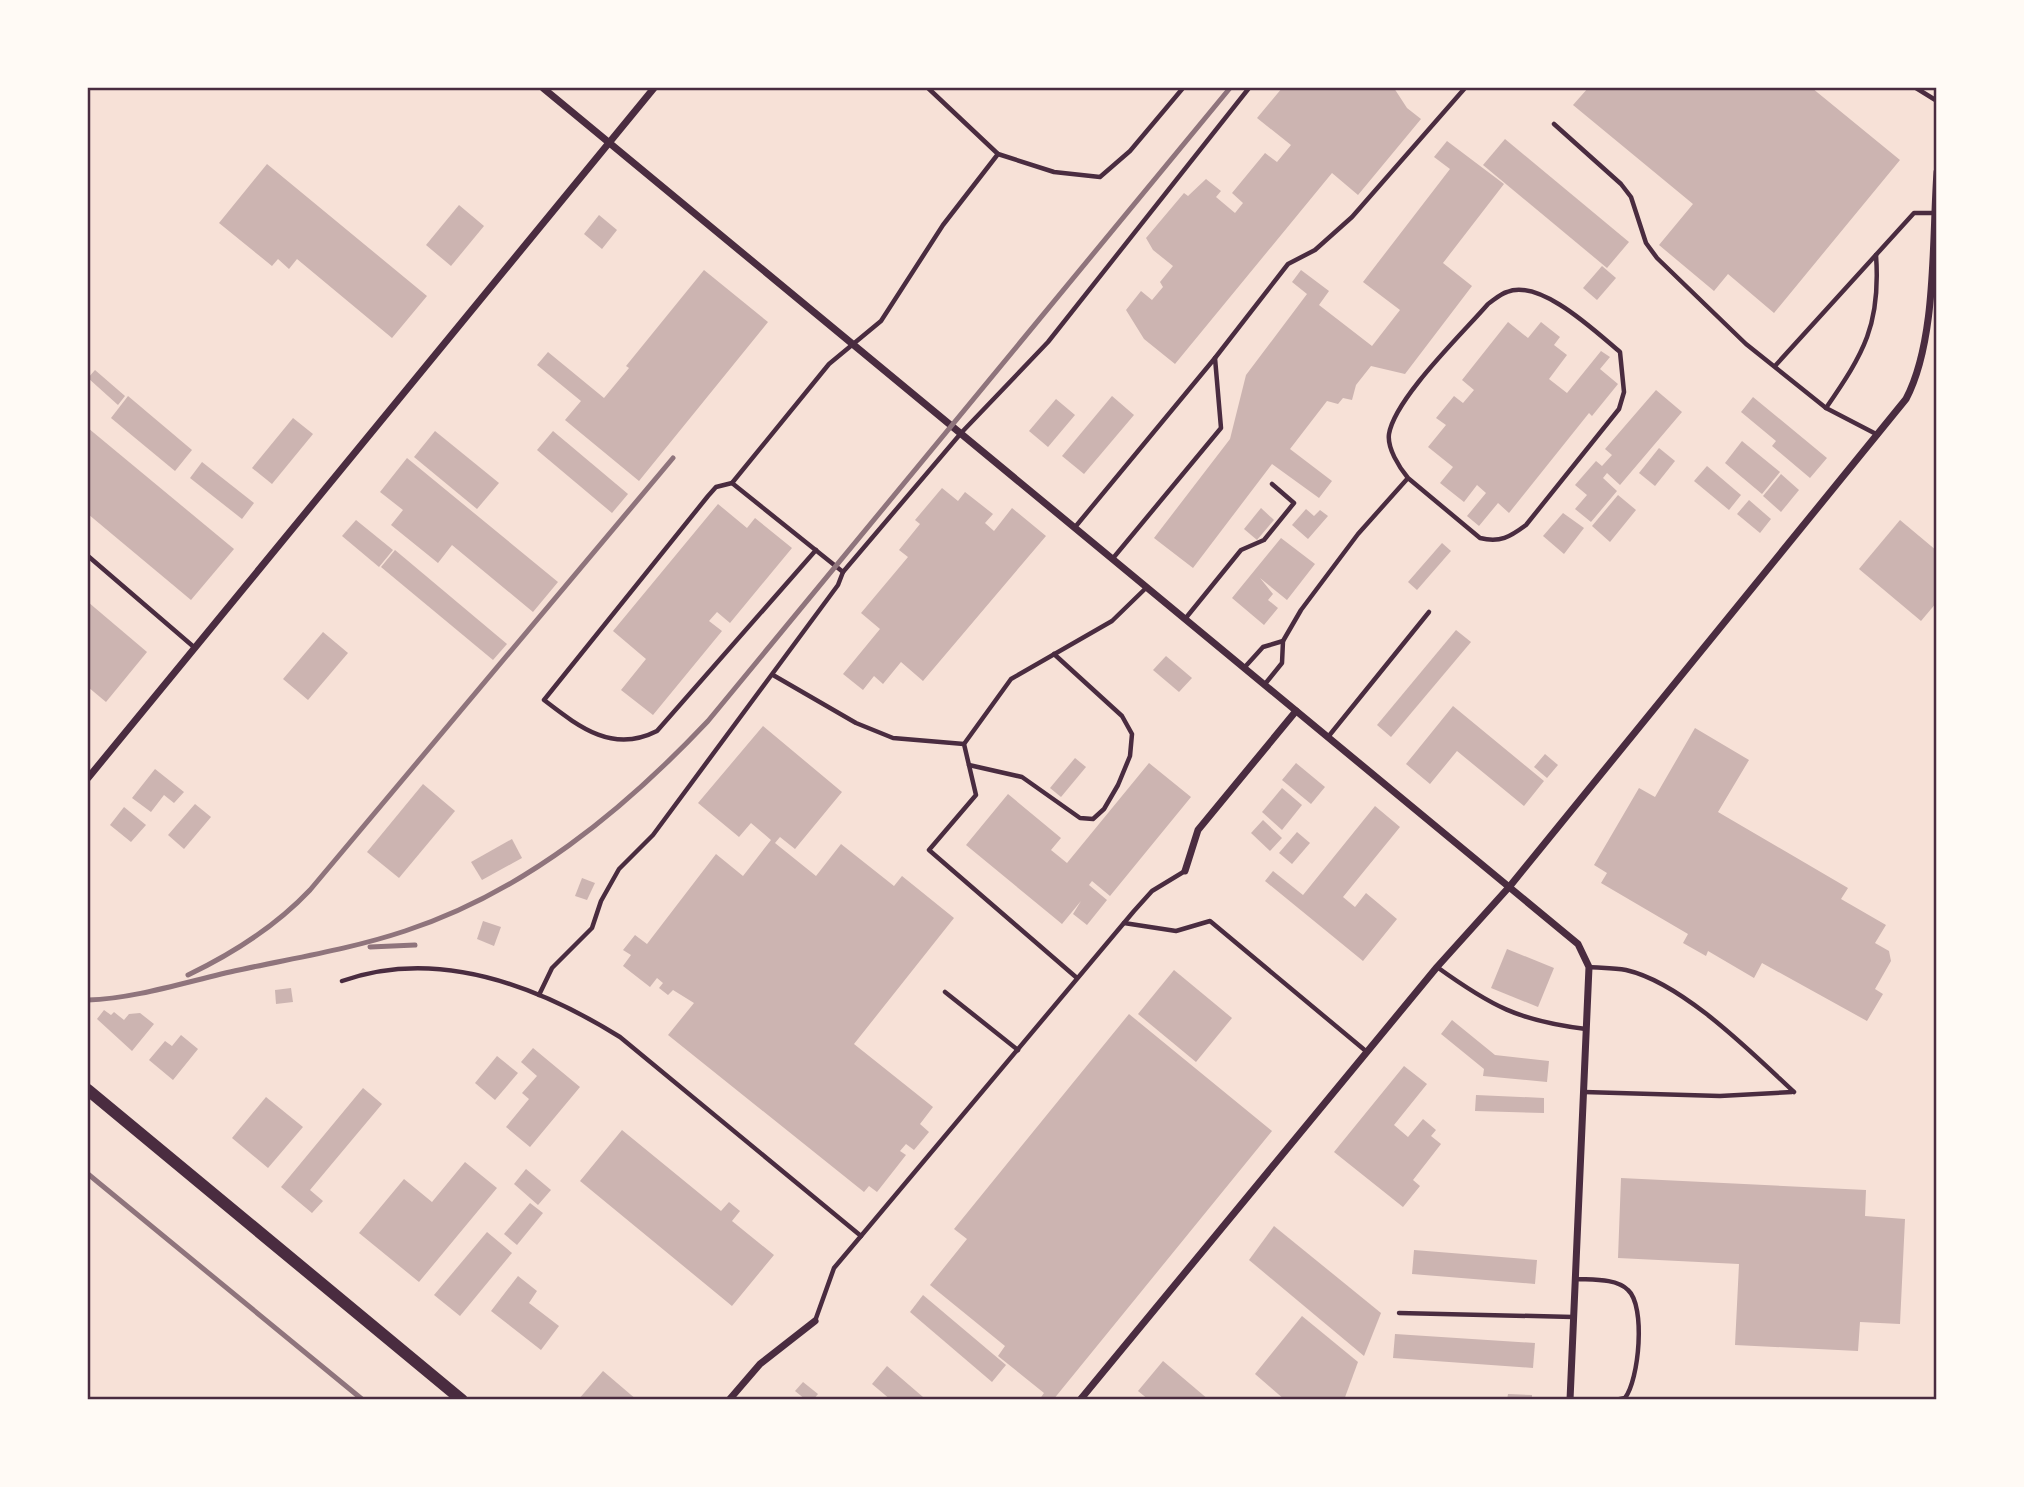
<svg xmlns="http://www.w3.org/2000/svg" width="2024" height="1487" font-family="Karla,sans-serif">
<rect width="100%" height="100%" fill="#f7e1d7"/>
<g fill="#ccb4b1">
<path d="M1282 88H1394L1407 108 1421 119 1358 195 1332 173 1175 364 1144 339 1126 310 1141 291 1152 300 1163 287 1160 282 1173 266 1153 250 1146 238 1184 193 1188 196 1206 179 1221 191 1216 197 1235 213 1243 203 1232 193 1265 153 1277 162 1291 145 1257 118Z"/>
<path d="M1588 88H1812L1900 160 1774 313 1728 274 1714 291 1659 245 1693 204 1573 105Z"/>
<path d="M1505 139 1629 242 1607 268 1483 165Z"/>
<path d="M1447 141 1504 184 1443 263 1472 286 1405 374 1371 366 1356 385 1352 400 1343 398 1338 404 1327 401 1290 449 1332 481 1319 498 1272 464 1193 568 1154 538 1230 439 1246 375 1307 294 1292 282 1301 270 1329 291 1319 305 1372 346 1400 310 1363 282 1450 169 1434 157Z"/>
<path d="M267 164 427 296 392 338 297 259 289 269 278 259 272 266 219 223Z"/>
<path d="M459 205 484 226 451 266 426 245Z"/>
<path d="M599 215 617 230 602 249 584 234Z"/>
<path d="M1602 266 1616 278 1597 300 1583 288Z"/>
<path d="M704 270 768 322 639 481 565 420 581 401 537 365 548 352 604 398 629 368 626 366Z"/>
<path d="M1508 322 1528 338 1541 322 1560 337 1554 345 1567 355 1549 379 1567 393 1601 351 1610 357 1600 369 1618 384 1592 416 1589 413 1509 513 1498 503 1479 526 1467 516 1486 493 1477 485 1464 502 1440 483 1453 467 1428 447 1446 425 1436 418 1454 396 1463 403 1474 390 1462 380Z"/>
<path d="M95 370 125 396 118 405 88 378Z"/>
<path d="M1656 390 1682 412 1620 485 1607 473 1603 478 1617 491 1591 522 1575 509 1587 495 1575 485 1596 461 1602 466 1612 455 1605 449Z"/>
<path d="M128 396 192 450 175 471 111 418Z"/>
<path d="M1112 396 1134 415 1084 474 1062 456Z"/>
<path d="M1753 397 1827 458 1810 478 1772 446 1776 441 1741 412Z"/>
<path d="M1056 399 1075 415 1048 447 1029 431Z"/>
<path d="M293 418 313 434 272 484 252 468Z"/>
<path d="M88 428 234 549 191 600 88 514Z"/>
<path d="M435 431 499 483 477 509 414 457Z"/>
<path d="M553 431 628 494 612 513 537 450Z"/>
<path d="M1742 441 1780 472 1762 494 1725 463Z"/>
<path d="M1659 448 1675 461 1655 486 1639 473Z"/>
<path d="M407 458 558 582 533 612 452 545 438 563 391 525 403 510 380 492Z"/>
<path d="M202 462 254 503 242 519 190 478Z"/>
<path d="M1707 466 1741 495 1729 510 1694 481Z"/>
<path d="M1781 474 1799 490 1781 512 1763 496Z"/>
<path d="M942 488 958 501 965 492 993 514 985 523 994 531 1012 508 1046 536 923 681 901 662 883 684 874 676 863 690 843 674 880 629 861 613 908 557 899 550 920 524 915 520Z"/>
<path d="M1618 495 1636 510 1610 542 1592 526Z"/>
<path d="M1749 500 1771 519 1760 533 1737 514Z"/>
<path d="M718 504 747 528 755 518 792 548 730 623 717 612 709 621 722 631 653 715 621 690 646 659 613 631Z"/>
<path d="M1261 508 1274 520 1257 540 1244 529Z"/>
<path d="M1306 509 1314 516 1320 510 1328 516 1308 539 1292 525Z"/>
<path d="M1563 513 1584 528 1564 554 1543 536Z"/>
<path d="M356 520 393 550 379 567 342 536Z"/>
<path d="M1900 520 1937 551V602L1921 621 1859 569Z"/>
<path d="M1281 538 1315 564 1287 600 1260 578 1273 594 1268 600 1278 608 1264 625 1232 598Z"/>
<path d="M1442 543 1451 551 1417 590 1408 582Z"/>
<path d="M395 550 507 644 493 660 381 567Z"/>
<path d="M88 602 147 652 106 702 88 687Z"/>
<path d="M1456 630 1471 642 1391 737 1377 725Z"/>
<path d="M323 632 348 653 308 700 283 679Z"/>
<path d="M1166 656 1192 678 1179 692 1153 670Z"/>
<path d="M1453 706 1544 781 1524 806 1457 751 1430 784 1406 764Z"/>
<path d="M763 726 842 792 795 849 780 837 775 843 816 876 841 844 894 886 902 876 954 918 854 1044 933 1107 920 1124 929 1132 914 1150 906 1144 900 1151 906 1155 877 1192 869 1186 864 1192 668 1035 694 1003 673 990 668 995 659 988 663 983 657 978 650 987 623 966 631 955 623 950 635 935 647 944 716 854 743 876 771 840 751 823 739 837 698 803Z"/>
<path d="M1695 728 1749 760 1718 812 1848 888 1841 899 1886 925 1875 943 1889 951 1891 961 1875 989 1883 994 1867 1021 1762 963 1754 978 1708 951 1706 956 1683 943 1688 934 1601 883 1607 873 1594 865 1639 788 1655 797Z"/>
<path d="M1545 754 1558 765 1547 778 1534 767Z"/>
<path d="M1075 758 1086 767 1061 797 1050 788Z"/>
<path d="M1149 763 1191 797 1110 896 1092 881 1089 885 1107 900 1087 925 1073 914 1081 901 1062 924 966 845 1008 794 1061 838 1051 850 1067 863Z"/>
<path d="M1296 763 1325 787 1311 804 1282 780Z"/>
<path d="M155 769 184 792 174 803 164 795 151 812 132 798Z"/>
<path d="M423 784 455 811 399 878 367 852Z"/>
<path d="M1282 788 1302 805 1282 830 1262 812Z"/>
<path d="M195 804 211 817 184 849 168 835Z"/>
<path d="M1375 806 1400 827 1343 897 1355 907 1366 893 1397 919 1363 961 1265 881 1273 871 1303 895Z"/>
<path d="M124 807 146 825 131 842 110 825Z"/>
<path d="M1263 820 1282 838 1270 851 1251 833Z"/>
<path d="M1297 832 1310 843 1292 864 1279 853Z"/>
<path d="M512 839 522 858 482 880 471 862Z"/>
<path d="M582 878 595 883 587 900 575 896Z"/>
<path d="M483 921 501 927 494 946 477 939Z"/>
<path d="M1507 949 1554 968 1538 1007 1491 988Z"/>
<path d="M1174 970 1232 1018 1196 1062 1138 1014Z"/>
<path d="M291 988 293 1002 276 1004 275 990Z"/>
<path d="M104 1010 111 1015 114 1012 124 1020 129 1014 140 1013 154 1024 132 1051 97 1019Z"/>
<path d="M1129 1014 1272 1131 1053 1400H1039L1044 1393 998 1356 1005 1346 930 1285 967 1239 954 1229Z"/>
<path d="M1452 1020 1495 1055 1549 1061 1547 1082 1483 1076 1484 1069 1441 1034Z"/>
<path d="M181 1035 198 1049 173 1080 149 1060 165 1041 172 1046Z"/>
<path d="M533 1048 580 1087 530 1147 506 1127 529 1099 522 1093 537 1076 521 1062Z"/>
<path d="M497 1056 518 1073 495 1100 475 1083Z"/>
<path d="M1404 1066 1427 1084 1394 1125 1408 1137 1423 1119 1436 1130 1431 1136 1441 1144 1413 1180 1420 1186 1403 1207 1334 1152Z"/>
<path d="M363 1088 382 1104 310 1190 323 1201 312 1213 281 1187Z"/>
<path d="M1476 1095 1544 1098V1113L1475 1111Z"/>
<path d="M266 1097 303 1127 268 1168 232 1138Z"/>
<path d="M622 1130 721 1211 729 1202 740 1211 732 1221 774 1255 732 1306 580 1181Z"/>
<path d="M465 1162 497 1188 419 1282 359 1233 404 1179 432 1202Z"/>
<path d="M526 1169 551 1190 538 1205 514 1184Z"/>
<path d="M1621 1178 1866 1190 1865 1216 1905 1219 1900 1324 1860 1322 1858 1351 1735 1345 1739 1264 1618 1258Z"/>
<path d="M530 1203 543 1213 517 1245 504 1234Z"/>
<path d="M1274 1226 1381 1313 1364 1356 1249 1260Z"/>
<path d="M487 1232 512 1253 460 1316 434 1295Z"/>
<path d="M1414 1250 1537 1260 1535 1284 1412 1274Z"/>
<path d="M518 1276 537 1291 529 1303 559 1326 541 1350 491 1311Z"/>
<path d="M923 1295 1006 1365 992 1382 910 1312Z"/>
<path d="M1302 1316 1358 1362 1344 1400H1285L1255 1374Z"/>
<path d="M1395 1334 1535 1343 1533 1368 1393 1358Z"/>
<path d="M1163 1361 1209 1400H1149L1138 1391Z"/>
<path d="M887 1366 923 1397 921 1400H891L872 1384Z"/>
<path d="M603 1371 637 1400H578Z"/>
<path d="M803 1382 818 1394 813 1400H806L795 1391Z"/>
<path d="M1508 1394 1532 1395V1400H1507Z"/>
</g>
<g fill="none" stroke-linecap="round" stroke-linejoin="round">
<g stroke="#4a2c40" stroke-width="4.5">
<path d="M928 88 998 154"/>
<path d="M1183 88 1130 151 1100 177 1054 172 998 154 943 225 881 321 829 364 732 483 843 572 962 432 1048 342 1249 88"/>
<path d="M1916 88 1937 101"/>
<path d="M1554 124 1621 184 1631 197 1646 243 1657 258 1746 344 1826 408 1878 435"/>
<path d="M1215 358 1288 264 1315 250 1352 217 1465 88"/>
<path d="M1775 366 1914 213H1934"/>
<path d="M1826 408C1864 353 1881 324 1876 255"/>
<path d="M732 483 716 487 708 496 544 700C578 726 612 754 657 731L816 550"/>
<path d="M1076 526 1215 358 1221 428 1114 557"/>
<path d="M88 556 195 648"/>
<path d="M1185 619 1241 550 1264 540 1294 503 1272 484"/>
<path d="M1244 668 1263 647 1283 641"/>
<path d="M773 675 856 723 893 738 964 744"/>
<path d="M1265 684 1282 663 1283 641 1301 610 1358 534 1408 478 1480 538C1500 543 1510 537 1526 525L1619 409 1624 392 1620 352C1596 332 1540 278 1507 292 1500 294 1494 300 1488 304 1463 333 1395 398 1389 434 1387 448 1399 467 1408 478"/>
<path d="M1328 737 1429 612"/>
<path d="M969 765 1022 777 1080 818 1093 819 1104 809 1118 785 1130 756 1132 734 1122 716 1054 654"/>
<path d="M1124 923 1176 931 1210 921 1367 1052"/>
<path d="M1437 967C1491 1006 1519 1021 1586 1029"/>
<path d="M1589 967C1601 968 1614 968 1626 970 1683 983 1752 1053 1794 1092"/>
<path d="M1077 978 929 850 976 795 964 744 1011 679 1112 621 1147 587"/>
<path d="M342 981C438 947 538 986 620 1037L861 1236 834 1268 815 1321"/>
<path d="M945 992 1018 1050"/>
<path d="M539 995 552 968 592 928 601 901 619 869 653 835 838 585 843 572"/>
<path d="M1584 1092 1720 1096 1792 1092"/>
<path d="M861 1236 1134 911 1152 891 1185 871"/>
<path d="M1576 1279C1592 1280 1616 1278 1628 1290 1646 1306 1639 1380 1625 1398L1615 1400"/>
<path d="M1399 1313 1573 1317"/>
</g>
<g stroke="#4a2c40" stroke-width="7">
<path d="M543 88 1578 944 1589 967 1570 1400"/>
<path d="M88 778 654 88"/>
<path d="M1185 871 1198 830 1296 711"/>
<path d="M729 1400 760 1364 815 1321"/>
<path d="M1080 1400 1437 967 1510 886 1906 399C1937 340 1932 240 1937 172"/>
</g>
<path stroke="#4a2c40" stroke-width="12" d="M88 1090 462 1400"/>
<g stroke="#8f747c" stroke-width="5">
<path d="M370 947 415 945"/>
<path d="M188 975C234 953 275 927 310 890L673 458"/>
<path d="M88 1000C135 999 192 980 239 970 294 958 351 949 405 931 524 892 623 811 708 721L1230 88"/>
<path d="M88 1174 363 1400"/>
</g>
</g>
<rect width="2024" height="1487" fill="none" stroke="#fffaf5" stroke-width="178"/>
<rect x="89" y="89" width="1846" height="1309" fill="none" stroke="#4a2c40" stroke-width="2.5"/>
</svg>
